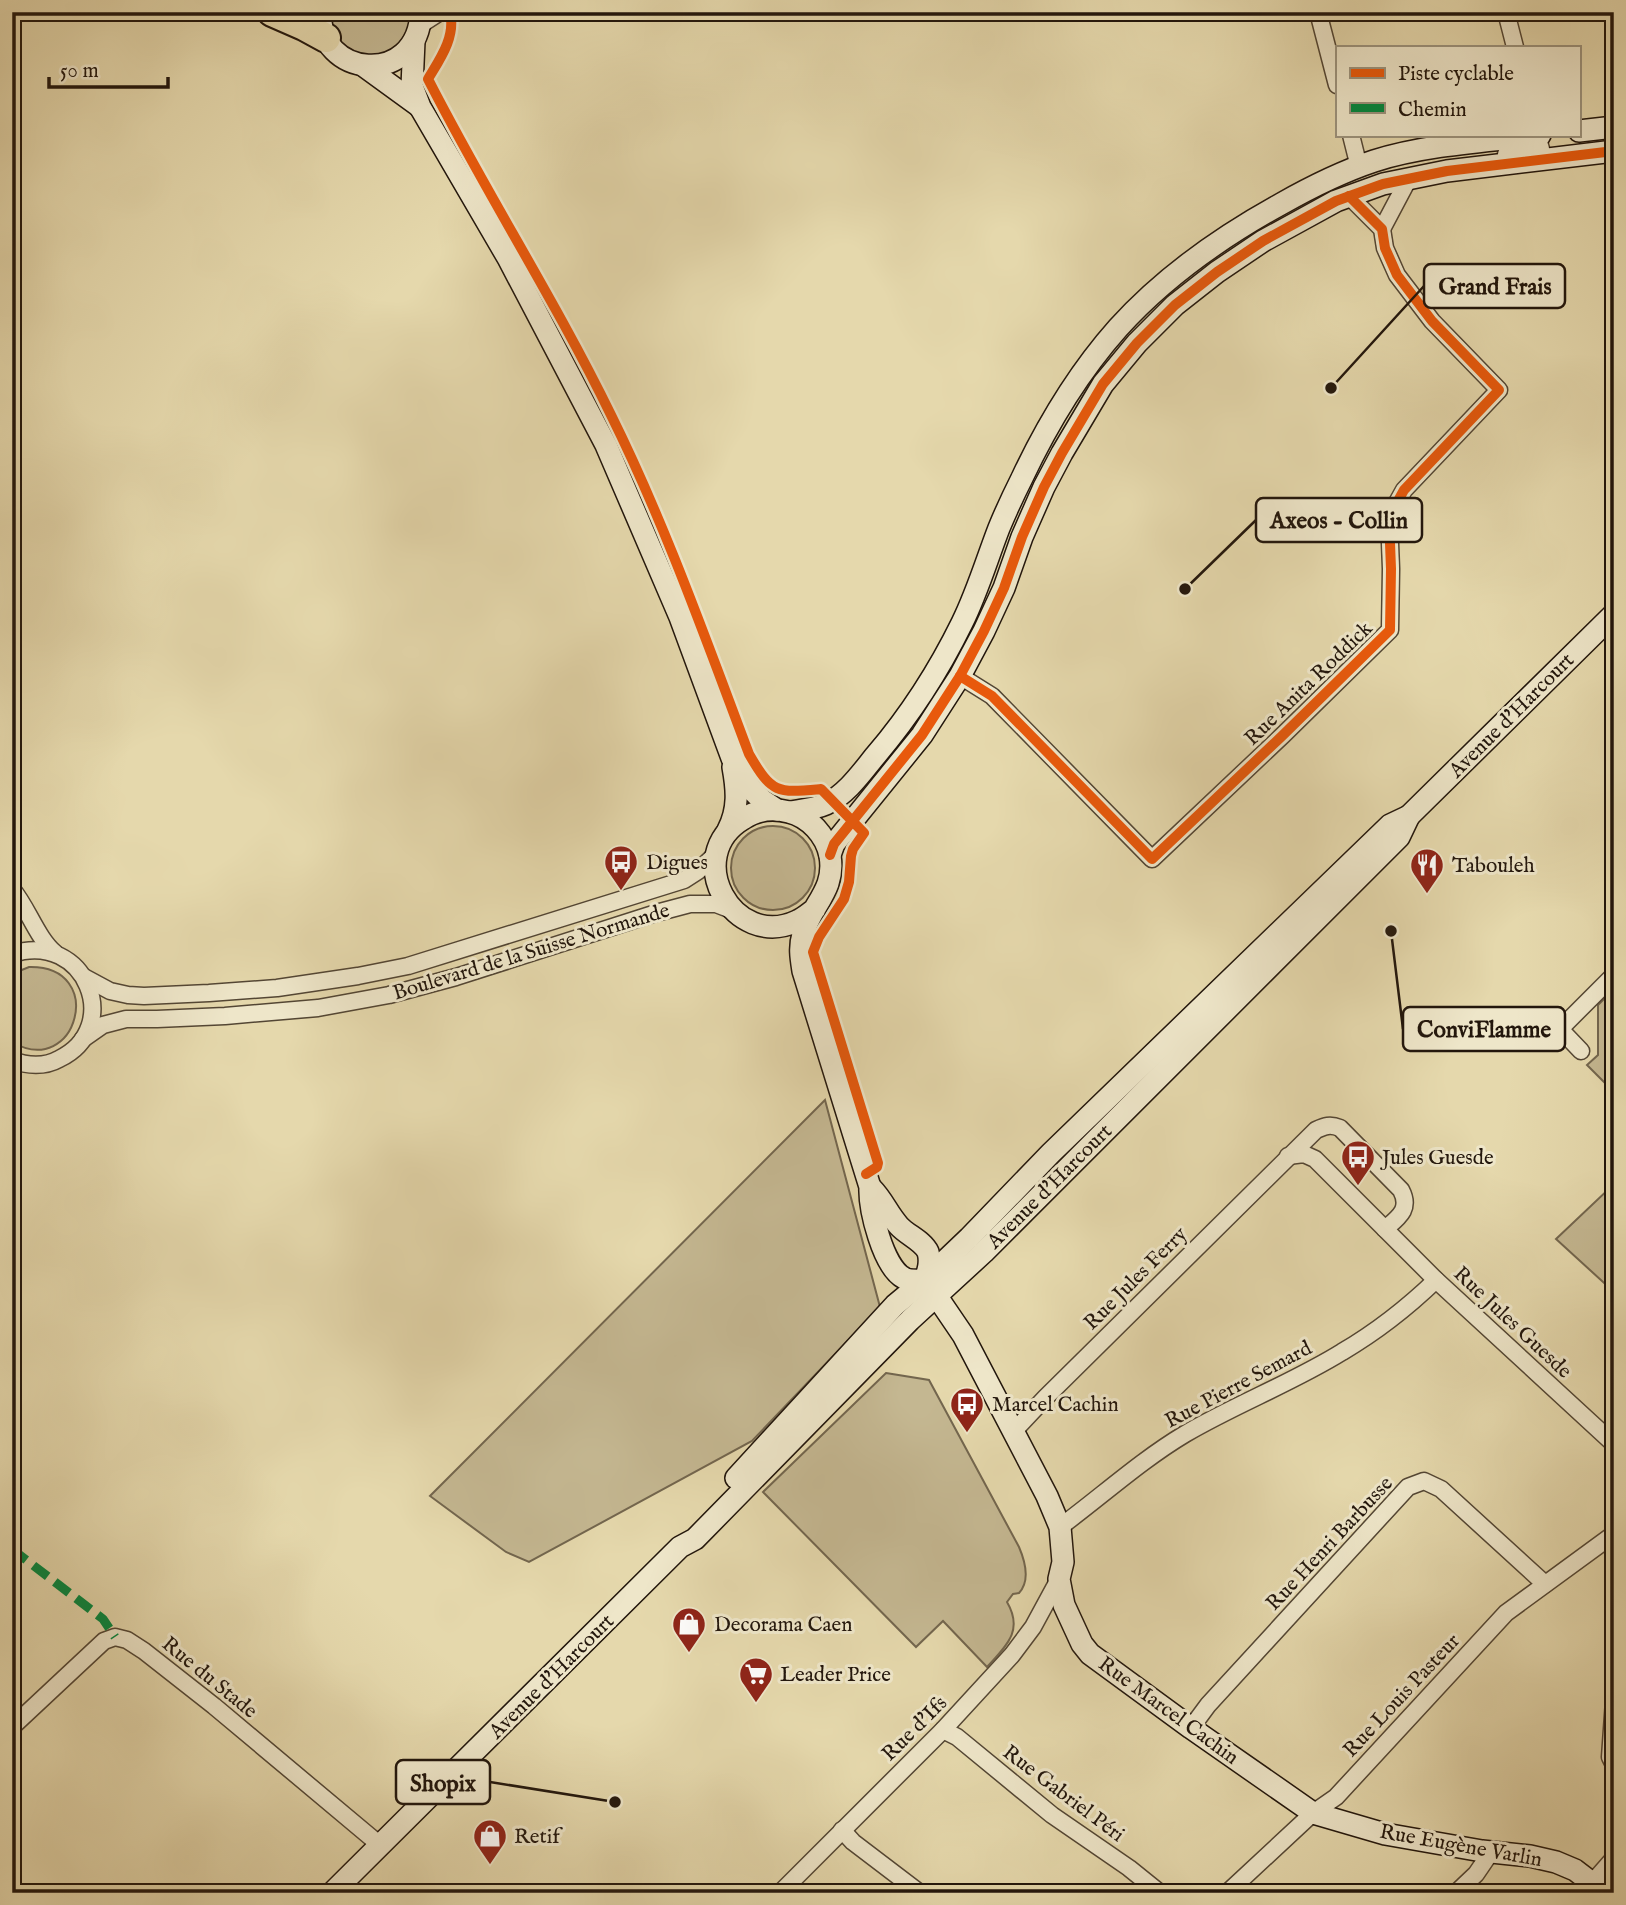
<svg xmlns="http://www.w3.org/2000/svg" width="1626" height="1905" font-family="'IM FELL English',serif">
<rect width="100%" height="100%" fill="#e5d8ac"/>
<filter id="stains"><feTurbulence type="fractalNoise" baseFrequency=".00286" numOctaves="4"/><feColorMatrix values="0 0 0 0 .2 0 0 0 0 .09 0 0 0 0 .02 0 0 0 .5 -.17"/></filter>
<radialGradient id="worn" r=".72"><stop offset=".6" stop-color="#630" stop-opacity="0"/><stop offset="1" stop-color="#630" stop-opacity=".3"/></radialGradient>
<g fill="#c4b791" stroke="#73664e" stroke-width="2">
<path d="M330 12H413L406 42 382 58 354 56 334 38Z"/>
<circle cx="773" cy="868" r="42"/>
<path d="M29 967C108 965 77 1080 12 1042V974Z"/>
<path d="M1605 998 1614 1007V1092L1587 1065 1598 1055V1005Z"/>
<path d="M825 1100 880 1307 752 1441 529 1562 506 1552 430 1496Z"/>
<path d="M1614 1184V1292L1556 1239Z"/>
<path d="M886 1373 929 1380 1019 1547C1025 1561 1031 1580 1019 1593L1013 1594 1007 1602C1024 1631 1006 1646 987 1667L943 1621 916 1647 763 1492Z"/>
</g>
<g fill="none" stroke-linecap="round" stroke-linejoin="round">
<g stroke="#534634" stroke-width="19">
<g id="street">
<path d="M1318 12 1337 85"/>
<path d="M1506 12 1515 47"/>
<path d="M420 25 440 12"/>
<path d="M1351 135 1359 167"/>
<path d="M1506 154 1541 149 1537 135"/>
<path d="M1382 229 1409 178"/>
<path d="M960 676 992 696 1152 859 1282 736 1390 630 1391 569 1389 517 1404 490 1499 390 1432 321 1397 275 1385 248 1382 229 1349 196"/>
<path d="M12 889C28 908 37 938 55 953"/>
<path d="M12 954C86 930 124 1028 59 1059 45 1067 27 1066 12 1060"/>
<path d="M84 977 110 991 128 995 144 996 209 993 277 988 358 976 408 966 684 880 698 871 716 854"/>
<path d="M83 1039 103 1025 126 1019H157L225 1016 318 1008 389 995 456 977 656 913 690 904H716L734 911"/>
<path d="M1581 1051 1560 1029 1614 975"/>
<path d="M1288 1156 1304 1154 1315 1159 1436 1280 1614 1444"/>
<path d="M1013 1432 1045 1398 1316 1130C1325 1126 1330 1124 1340 1128L1401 1190C1411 1209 1399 1217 1385 1229"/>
<path d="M1060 1527C1102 1496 1140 1461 1185 1434 1236 1404 1292 1383 1342 1352 1376 1332 1408 1307 1436 1280"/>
<path d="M1614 1701 1610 1757 1614 1765"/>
<path d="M12 1727 104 1641 115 1637 127 1640 144 1651 214 1706 380 1845"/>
<path d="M1191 1728 1208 1705 1408 1487 1424 1481 1441 1489 1545 1584"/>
<path d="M943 1730 957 1737 1052 1815 1129 1868 1160 1893"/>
<path d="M842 1830 853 1842 920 1893"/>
<path d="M1592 1883 1614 1858"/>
<path d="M780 1893 943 1730 1012 1655 1033 1627 1059 1579"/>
<path d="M1227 1893 1313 1813 1336 1797 1506 1613 1614 1534"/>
<path d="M1456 1893 1476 1874 1491 1852"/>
</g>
</g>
<g stroke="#22160c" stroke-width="24">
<g id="secondary">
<path d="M321 12C316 77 418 89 421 12"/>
<path d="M414 41 412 86 420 107 508 258 606 445 680 617 732 758 751 789 762 800 777 810"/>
<path d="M364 66 419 106"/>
<path d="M1579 131 1614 127"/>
<path d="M790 812C802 810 815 809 826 804 847 794 862 772 876 755 910 715 939 670 962 623 977 593 987 559 999 528 1006 511 1014 494 1022 478 1047 425 1078 373 1118 328 1164 277 1221 237 1281 204 1311 187 1341 172 1374 161 1424 145 1487 141 1540 135"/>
<path d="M728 830C739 809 737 789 733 767"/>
<path d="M830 855 834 844 922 735 960 676 984 631 1004 588 1022 537 1044 487 1062 453 1103 384 1137 343 1175 305 1217 272 1263 241 1336 201 1383 184 1447 171 1614 151"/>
<path d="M815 909C809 913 804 918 797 921 733 951 681 856 743 819 756 810 773 808 789 812 809 817 826 835 830 856 836 890 811 905 803 934 799 947 801 958 803 971L870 1187C869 1209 883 1267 904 1278 909 1281 919 1280 925 1280"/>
<path d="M872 1189C883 1200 888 1214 899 1226 907 1235 923 1241 928 1252 931 1262 928 1271 925 1280"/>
<path d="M929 1285 963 1335 1047 1496 1060 1527 1063 1562 1059 1579 1064 1605 1082 1644 1090 1654 1191 1728 1313 1813 1385 1834 1482 1851 1530 1856 1556 1862 1575 1870 1592 1883 1600 1893"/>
<path d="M736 1478 895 1305 925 1280 969 1238 1051 1153 1390 825 1409 816 1614 614"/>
<path d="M332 1893 680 1547 695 1539 910 1320 984 1252 1399 837 1409 816"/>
</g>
</g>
<g stroke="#22160c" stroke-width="32">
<path id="highway" d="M272 12 304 26 326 38"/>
</g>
<use href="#street" stroke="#eee6c9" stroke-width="16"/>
<use href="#secondary" stroke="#eee6c9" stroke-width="21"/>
<use href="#highway" stroke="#e5d8ac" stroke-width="28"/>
<path stroke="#00873e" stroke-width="9" stroke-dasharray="18 9" stroke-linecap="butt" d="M12 1549 103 1619 115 1637"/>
<g stroke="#eee6c9" stroke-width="15">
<g id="cycleway">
<path d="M450 12C456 37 440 59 428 79 486 193 555 300 611 415 665 524 706 640 749 754 772 794 777 793 821 789L864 833 853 849 851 856 849 882 844 899 819 937 813 952 878 1163 877 1167 866 1174"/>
<path d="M960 676 992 696 1152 859 1282 736 1390 630 1391 569 1389 517 1404 490 1499 390 1432 321 1397 275 1385 248 1382 229 1349 196"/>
<path d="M830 855 834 844 922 735 960 676 984 631 1004 588 1022 537 1044 487 1062 453 1103 384 1137 343 1175 305 1217 272 1263 241 1336 201 1383 184 1447 171 1614 151"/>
</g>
</g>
<use href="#cycleway" stroke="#e8590c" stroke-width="10"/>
</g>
<defs>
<g id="bus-pin" transform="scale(1.75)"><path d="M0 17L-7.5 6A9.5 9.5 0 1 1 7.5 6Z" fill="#8f2418" stroke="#eee6c9"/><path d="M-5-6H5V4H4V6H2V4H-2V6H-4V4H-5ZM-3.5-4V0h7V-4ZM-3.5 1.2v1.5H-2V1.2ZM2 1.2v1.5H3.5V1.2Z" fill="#fff"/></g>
<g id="restaurant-pin" transform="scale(1.75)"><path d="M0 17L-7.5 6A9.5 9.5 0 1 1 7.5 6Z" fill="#8f2418" stroke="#eee6c9"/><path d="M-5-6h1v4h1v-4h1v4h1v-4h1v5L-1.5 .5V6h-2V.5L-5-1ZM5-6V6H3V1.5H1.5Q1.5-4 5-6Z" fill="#fff"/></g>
<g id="shop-pin" transform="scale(1.75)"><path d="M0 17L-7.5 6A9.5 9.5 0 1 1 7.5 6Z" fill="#8f2418" stroke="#eee6c9"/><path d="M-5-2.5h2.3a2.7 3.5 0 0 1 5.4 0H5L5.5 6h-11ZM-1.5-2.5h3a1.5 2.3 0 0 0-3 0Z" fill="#fff"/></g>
<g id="supermarket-pin" transform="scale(1.75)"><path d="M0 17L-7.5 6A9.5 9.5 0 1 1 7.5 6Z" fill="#8f2418" stroke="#eee6c9"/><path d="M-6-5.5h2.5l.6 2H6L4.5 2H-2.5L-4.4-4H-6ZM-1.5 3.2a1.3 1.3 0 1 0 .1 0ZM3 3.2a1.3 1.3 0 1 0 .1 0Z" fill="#fff"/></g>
</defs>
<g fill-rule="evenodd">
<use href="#bus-pin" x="621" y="862"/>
<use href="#restaurant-pin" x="1427" y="865"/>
<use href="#bus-pin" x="1358" y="1157"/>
<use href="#bus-pin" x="967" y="1404"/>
<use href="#shop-pin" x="689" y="1624"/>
<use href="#supermarket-pin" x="756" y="1674"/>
<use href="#shop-pin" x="490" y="1836"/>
</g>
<g text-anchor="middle" stroke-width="6" stroke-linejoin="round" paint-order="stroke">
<g font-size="21" fill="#22160c" stroke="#eee6c9">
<text transform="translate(1308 683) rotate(-44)" y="7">Rue Anita Roddick</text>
<text transform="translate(1511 715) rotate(-45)" y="7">Avenue d'Harcourt</text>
<text transform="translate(531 951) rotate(-17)" y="7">Boulevard de la Suisse Normande</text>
<text transform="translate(1049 1186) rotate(-45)" y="7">Avenue d'Harcourt</text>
<text transform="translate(1135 1278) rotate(-45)" y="7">Rue Jules Ferry</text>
<text transform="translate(1513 1322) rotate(43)" y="7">Rue Jules Guesde</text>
<text transform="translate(1238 1384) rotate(-28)" y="7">Rue Pierre Semard</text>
<text transform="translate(1329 1543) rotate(-47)" y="7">Rue Henri Barbusse</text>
<text transform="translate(551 1676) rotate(-45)" y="7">Avenue d'Harcourt</text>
<text transform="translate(210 1677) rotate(39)" y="7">Rue du Stade</text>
<text transform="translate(1401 1695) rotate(-47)" y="7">Rue Louis Pasteur</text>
<text transform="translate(1169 1710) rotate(36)" y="7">Rue Marcel Cachin</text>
<text transform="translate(914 1728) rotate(-45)" y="7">Rue d'Ifs</text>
<text transform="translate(1064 1793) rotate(37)" y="7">Rue Gabriel Péri</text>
<text transform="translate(1461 1845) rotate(10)" y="7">Rue Eugène Varlin</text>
</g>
<g font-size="21" fill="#22160c" stroke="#eee6c9" text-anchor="start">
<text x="646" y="869">Digues</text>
<text x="1452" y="872">Tabouleh</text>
<text x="1382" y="1164">Jules Guesde</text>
<text x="992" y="1411">Marcel Cachin</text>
<text x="714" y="1631">Decorama Caen</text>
<text x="780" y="1681">Leader Price</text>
<text x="514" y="1843">Retif</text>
</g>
</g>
<path fill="none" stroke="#22160c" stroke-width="2.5" d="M1331 388L1424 286M1185 589L1256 520M1391 931L1403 1029M615 1802L490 1782"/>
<g fill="#22160c" stroke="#eee6c9" stroke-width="2.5">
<circle cx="1331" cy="388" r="7"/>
<circle cx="1185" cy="589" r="7"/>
<circle cx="1391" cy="931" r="7"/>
<circle cx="615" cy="1802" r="7"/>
</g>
<g fill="#eee6c9" stroke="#22160c" stroke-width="2.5">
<rect x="1424" y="264" width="141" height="44" rx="7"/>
<rect x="1256" y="498" width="166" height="44" rx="7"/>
<rect x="1403" y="1007" width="162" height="44" rx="7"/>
<rect x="396" y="1760" width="94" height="44" rx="7"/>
</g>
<g font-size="23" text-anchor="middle" font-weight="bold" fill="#22160c">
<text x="1495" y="294">Grand Frais</text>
<text x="1339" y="528">Axeos - Collin</text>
<text x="1484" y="1037">ConviFlamme</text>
<text x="443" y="1791">Shopix</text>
</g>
<rect width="1626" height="1905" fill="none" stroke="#e5d8ac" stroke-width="42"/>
<rect x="14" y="14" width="1598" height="1877" fill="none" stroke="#22160c" stroke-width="3.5"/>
<rect x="21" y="21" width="1584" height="1863" fill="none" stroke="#22160c" stroke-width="2"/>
<rect x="1336" y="46" width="245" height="91" fill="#eee6c9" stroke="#9c937d" stroke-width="2"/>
<rect x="1350" y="68" width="35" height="10" fill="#e8590c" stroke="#9c937d" stroke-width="2"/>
<text x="1398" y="80" font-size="21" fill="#22160c">Piste cyclable</text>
<rect x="1350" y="103" width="35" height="10" fill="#00873e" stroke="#9c937d" stroke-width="2"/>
<text x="1398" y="116" font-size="21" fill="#22160c">Chemin</text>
<path d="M49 77v10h119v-10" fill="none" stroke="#22160c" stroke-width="3.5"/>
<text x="60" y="77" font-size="21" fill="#22160c" stroke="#eee6c9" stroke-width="5" paint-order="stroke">50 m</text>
<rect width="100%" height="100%" filter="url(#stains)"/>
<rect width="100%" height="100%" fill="url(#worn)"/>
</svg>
